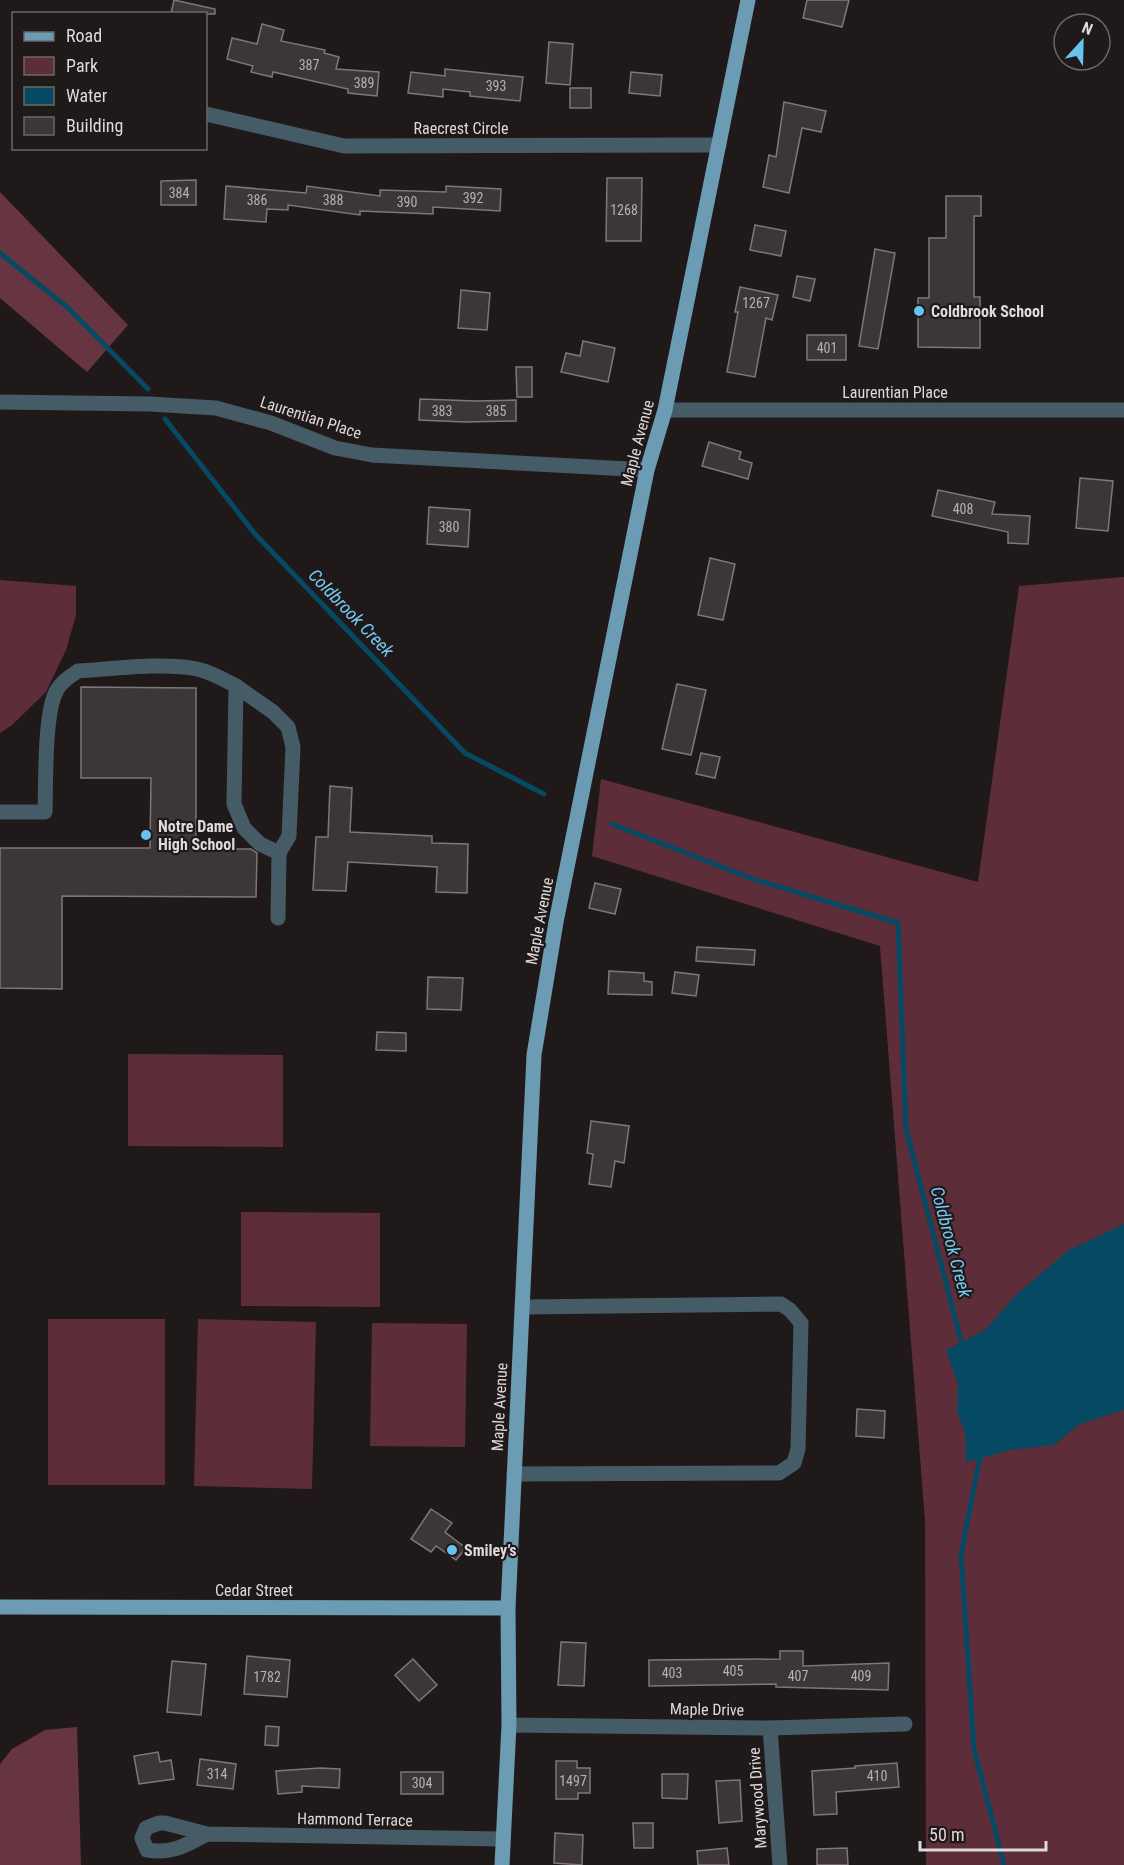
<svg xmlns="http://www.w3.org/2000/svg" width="1124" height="1865" font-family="'Roboto Condensed',sans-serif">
<rect width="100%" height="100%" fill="#20191a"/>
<g fill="#5d2e3a">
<path d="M1124 577V1865H926L925 1521 880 946 592 856 601 779 978 882 1019 586Z"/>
<path d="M0 580 76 586V615L66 650 46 692 12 725 0 733Z"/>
<path d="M128 1054 283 1055V1147L128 1146Z"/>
<path d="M241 1212 380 1213V1307L241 1306Z"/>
<rect x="48" y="1319" width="117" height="166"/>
<path d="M198 1319 316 1322 312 1489 194 1486Z"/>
<path d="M372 1323 467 1324 465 1447 370 1446Z"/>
</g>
<g fill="#673542">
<path d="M0 192 128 325 87 372 0 298Z"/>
<path d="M77 1727 81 1865H0V1764L12 1749 45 1730Z"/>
</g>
<path fill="#064962" d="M1124 1224V1410L1080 1424 1054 1445 1011 1450 966 1462 965 1432 957 1412 958 1384 946 1350 985 1330 1016 1295 1069 1250Z"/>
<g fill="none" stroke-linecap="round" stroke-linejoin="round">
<g stroke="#064962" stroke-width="5">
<path d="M0 253 67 307 148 389"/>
<path d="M165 419 255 534 465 753 544 794"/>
<path d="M612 824 753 879 898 923 906 1129 963 1349"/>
<path d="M981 1452 961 1554 974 1749 1004 1865"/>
</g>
</g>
<g fill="#3d3637" stroke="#7f7678" stroke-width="1.5">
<path d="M174 0 215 9V14H171Z"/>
<path d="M807 0H849L842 27 803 18Z"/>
<path d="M262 24 284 30 281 41 325 50 324 53 339 57 336 69 379 72 377 96 348 93V89L273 72 272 77 251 72 253 66 227 59 232 38 257 44Z"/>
<path d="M549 42 573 44 570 85 546 83Z"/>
<path d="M445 69 523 77 520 101 470 96V92L443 89V97L408 93 411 72 445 76Z"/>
<path d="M631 72 662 75 660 96 629 93Z"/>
<rect x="570" y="88" width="21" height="20"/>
<path d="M784 102 826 111 821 132 802 128 789 193 763 187 769 155 776 157Z"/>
<path d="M607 178H642L641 241H606Z"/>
<path d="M196 180V205H161V181Z"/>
<path d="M226 186 306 193 307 186 380 196V190L446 192V186L501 189 500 211 433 207V214L360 211V215L288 205V210L267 209 266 222 224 219Z"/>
<path d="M946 196H981V216H974V297H980V348L918 347V298H929V238H946Z"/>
<path d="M755 225 786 231 781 256 750 250Z"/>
<path d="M875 249 895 253 878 349 859 346Z"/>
<path d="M797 276 815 279 810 301 793 297Z"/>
<path d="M740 287 778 295 772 320 766 318 755 377 727 372 738 312H735Z"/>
<path d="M461 290 490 293 487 330 458 328Z"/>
<rect x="807" y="335" width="39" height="25"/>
<path d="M583 341 615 348 608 382 561 372 566 353 580 356Z"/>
<path d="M516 367H532V397H517Z"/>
<path d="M420 399 476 401 516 400V421L465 422 419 420Z"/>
<path d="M709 442 741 452 739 459 752 463 748 479 702 466Z"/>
<path d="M1080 478 1113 481 1108 531 1076 528Z"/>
<path d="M938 490 995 502 992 514 1030 516 1028 544 1008 543V532L932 516Z"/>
<path d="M429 507 470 510 468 547 427 544Z"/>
<path d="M710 558 735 564 723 620 698 615Z"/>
<path d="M677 684 706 690 691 755 662 749Z"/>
<path d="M81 687 196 688V849H251L257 853 256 897 62 896V989L0 988V848H150L151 778H81Z"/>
<path d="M701 753 720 757 715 778 696 774Z"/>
<path d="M330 786 352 788 350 832 432 836V843L468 844 467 893 436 892 437 867 348 862 346 891 313 890 316 837H328Z"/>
<path d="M595 883 621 889 615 914 589 908Z"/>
<path d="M697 947 755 950 754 965 696 961Z"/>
<path d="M609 971 644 973V981L652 982V995L608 994Z"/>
<path d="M675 972 699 975 696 996 672 993Z"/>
<path d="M428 977 463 978 461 1010 427 1009Z"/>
<path d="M377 1032 406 1033V1051L376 1050Z"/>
<path d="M591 1121 629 1126 624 1163 615 1161 611 1187 589 1184 593 1154 587 1153Z"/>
<path d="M857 1409 885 1411 884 1438 856 1436Z"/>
<path d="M431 1509 452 1523 445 1532 466 1548 456 1560 436 1546 431 1552 411 1539Z"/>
<path d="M561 1642 586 1643 584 1686 558 1685Z"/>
<path d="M780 1651H803V1666L889 1663 888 1690 776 1687V1684L649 1686V1660L780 1659Z"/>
<path d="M247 1656 290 1660 287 1697 244 1694Z"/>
<path d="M413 1659 437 1685 419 1701 395 1675Z"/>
<path d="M172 1661 206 1664 201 1715 167 1712Z"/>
<path d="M266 1726 279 1727 278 1746 265 1745Z"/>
<path d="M158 1752 160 1762 171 1760 174 1779 139 1784 134 1756Z"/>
<path d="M200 1759 236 1764 233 1789 197 1785Z"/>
<path d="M556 1761H577V1768H590V1793H578V1799H556Z"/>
<path d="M897 1763 899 1787 836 1792 837 1814 814 1815 812 1771 855 1768V1766Z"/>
<path d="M320 1768 340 1769 339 1788 302 1786V1792L278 1794 276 1771Z"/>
<rect x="401" y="1772" width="42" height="22"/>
<path d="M662 1774H688L687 1799 662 1798Z"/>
<path d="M740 1780 742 1821 719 1823 716 1781Z"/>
<path d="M633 1823H653V1848H634Z"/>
<path d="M555 1833 583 1835 582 1865 554 1863Z"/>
<path d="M727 1848 729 1865H698L697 1851Z"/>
<path d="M847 1848 848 1865H817V1849Z"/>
</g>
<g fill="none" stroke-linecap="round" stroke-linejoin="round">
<g stroke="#455b66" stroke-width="15">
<path d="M206 114 344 146 719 145"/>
<path d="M0 402 150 404 216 408 271 423 335 448 372 455 647 470"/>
<path d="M665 410H1124"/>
<path d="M236 686 273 712 288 727 293 747 289 836 279 853"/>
<path d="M0 812H45C46 784 44 711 57 690 61 682 70 676 78 671 112 669 164 662 197 669 211 672 223 679 236 686L234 804 244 828 260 844 279 853 278 918"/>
<path d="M514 1474 779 1473 794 1463 798 1449 801 1323 790 1310 781 1304 522 1307"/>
<path d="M509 1725 770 1728 905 1724"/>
<path d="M770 1728 780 1865"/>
<path d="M207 1834 165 1823H159L146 1828 142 1838 147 1850C172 1854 185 1846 207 1834L502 1839"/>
</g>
<g stroke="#6c9cb4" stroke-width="15">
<path d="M0 1607 508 1608"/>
<path d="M502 1865 509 1725 508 1608 534 1055 556 922 647 470 665 410 748 0"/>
</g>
</g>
<g fill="#67c4f0" stroke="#20191a" stroke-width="2">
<circle cx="919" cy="311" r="6"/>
<circle cx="146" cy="835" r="6"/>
<circle cx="452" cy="1550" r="6"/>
</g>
<g text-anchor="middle" stroke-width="4.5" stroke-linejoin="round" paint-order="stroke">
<g font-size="14" fill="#b6b0b1">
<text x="309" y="70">387</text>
<text x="364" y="88">389</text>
<text x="496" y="91">393</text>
<text x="179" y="198">384</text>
<text x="473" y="203">392</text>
<text x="257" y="205">386</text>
<text x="333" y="205">388</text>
<text x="407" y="207">390</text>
<text x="624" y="215">1268</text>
<text x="756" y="308">1267</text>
<text x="827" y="353">401</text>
<text x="442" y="416">383</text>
<text x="496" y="416">385</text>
<text x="963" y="514">408</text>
<text x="449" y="532">380</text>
<text x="733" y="1676">405</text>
<text x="672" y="1678">403</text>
<text x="798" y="1681">407</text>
<text x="861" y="1681">409</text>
<text x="267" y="1682">1782</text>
<text x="217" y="1779">314</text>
<text x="877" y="1781">410</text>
<text x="573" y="1786">1497</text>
<text x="422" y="1788">304</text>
</g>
<g font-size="16" fill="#ded9da" stroke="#20191a">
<text x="461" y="134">Raecrest Circle</text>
<text x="895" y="398">Laurentian Place</text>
<text transform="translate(311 417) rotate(18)" y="6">Laurentian Place</text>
<text transform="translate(637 443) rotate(-75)" y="6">Maple Avenue</text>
<text transform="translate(539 921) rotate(-79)" y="6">Maple Avenue</text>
<text transform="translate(499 1407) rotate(-87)" y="6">Maple Avenue</text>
<text x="254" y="1596">Cedar Street</text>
<text transform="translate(707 1709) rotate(1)" y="6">Maple Drive</text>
<text transform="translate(757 1798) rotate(-94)" y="6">Marywood Drive</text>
<text transform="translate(355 1819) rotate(1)" y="6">Hammond Terrace</text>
</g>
<g font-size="16" font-weight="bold" fill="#ded9da" stroke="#20191a" text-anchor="start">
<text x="931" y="317">Coldbrook School</text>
<text x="158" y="832">Notre Dame<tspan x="158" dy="18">High School</tspan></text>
<text x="464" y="1556">Smiley’s</text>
</g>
<g font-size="18" font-style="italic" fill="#74ccf6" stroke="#20191a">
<text transform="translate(351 613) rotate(46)" y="6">Coldbrook Creek</text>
<text transform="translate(951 1242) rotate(75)" y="6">Coldbrook Creek</text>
</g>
</g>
<rect x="12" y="12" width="195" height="138" fill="#20191a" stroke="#6c6667" stroke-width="1.5"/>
<rect x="24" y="32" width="30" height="9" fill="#6c9cb4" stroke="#6c6667" stroke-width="1.5"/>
<text x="66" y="42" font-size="18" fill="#ded9da">Road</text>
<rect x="24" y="57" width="30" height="18" fill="#5d2e3a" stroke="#6c6667" stroke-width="1.5"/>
<text x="66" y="72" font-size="18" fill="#ded9da">Park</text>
<rect x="24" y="87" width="30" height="18" fill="#064962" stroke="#6c6667" stroke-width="1.5"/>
<text x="66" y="102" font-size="18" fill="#ded9da">Water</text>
<rect x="24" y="117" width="30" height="18" fill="#3d3637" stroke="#6c6667" stroke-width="1.5"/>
<text x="66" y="132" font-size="18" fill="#ded9da">Building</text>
<g transform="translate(1082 42) rotate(22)"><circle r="28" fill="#20191a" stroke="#6c6667" stroke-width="1.5"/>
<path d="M0-4.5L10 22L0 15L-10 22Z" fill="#67c4f0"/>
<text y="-9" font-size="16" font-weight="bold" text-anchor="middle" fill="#ded9da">N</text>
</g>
<path d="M920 1841v9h126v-9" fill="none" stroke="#ded9da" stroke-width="3"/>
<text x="929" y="1841" font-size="18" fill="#ded9da" stroke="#20191a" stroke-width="4.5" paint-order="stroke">50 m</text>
</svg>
